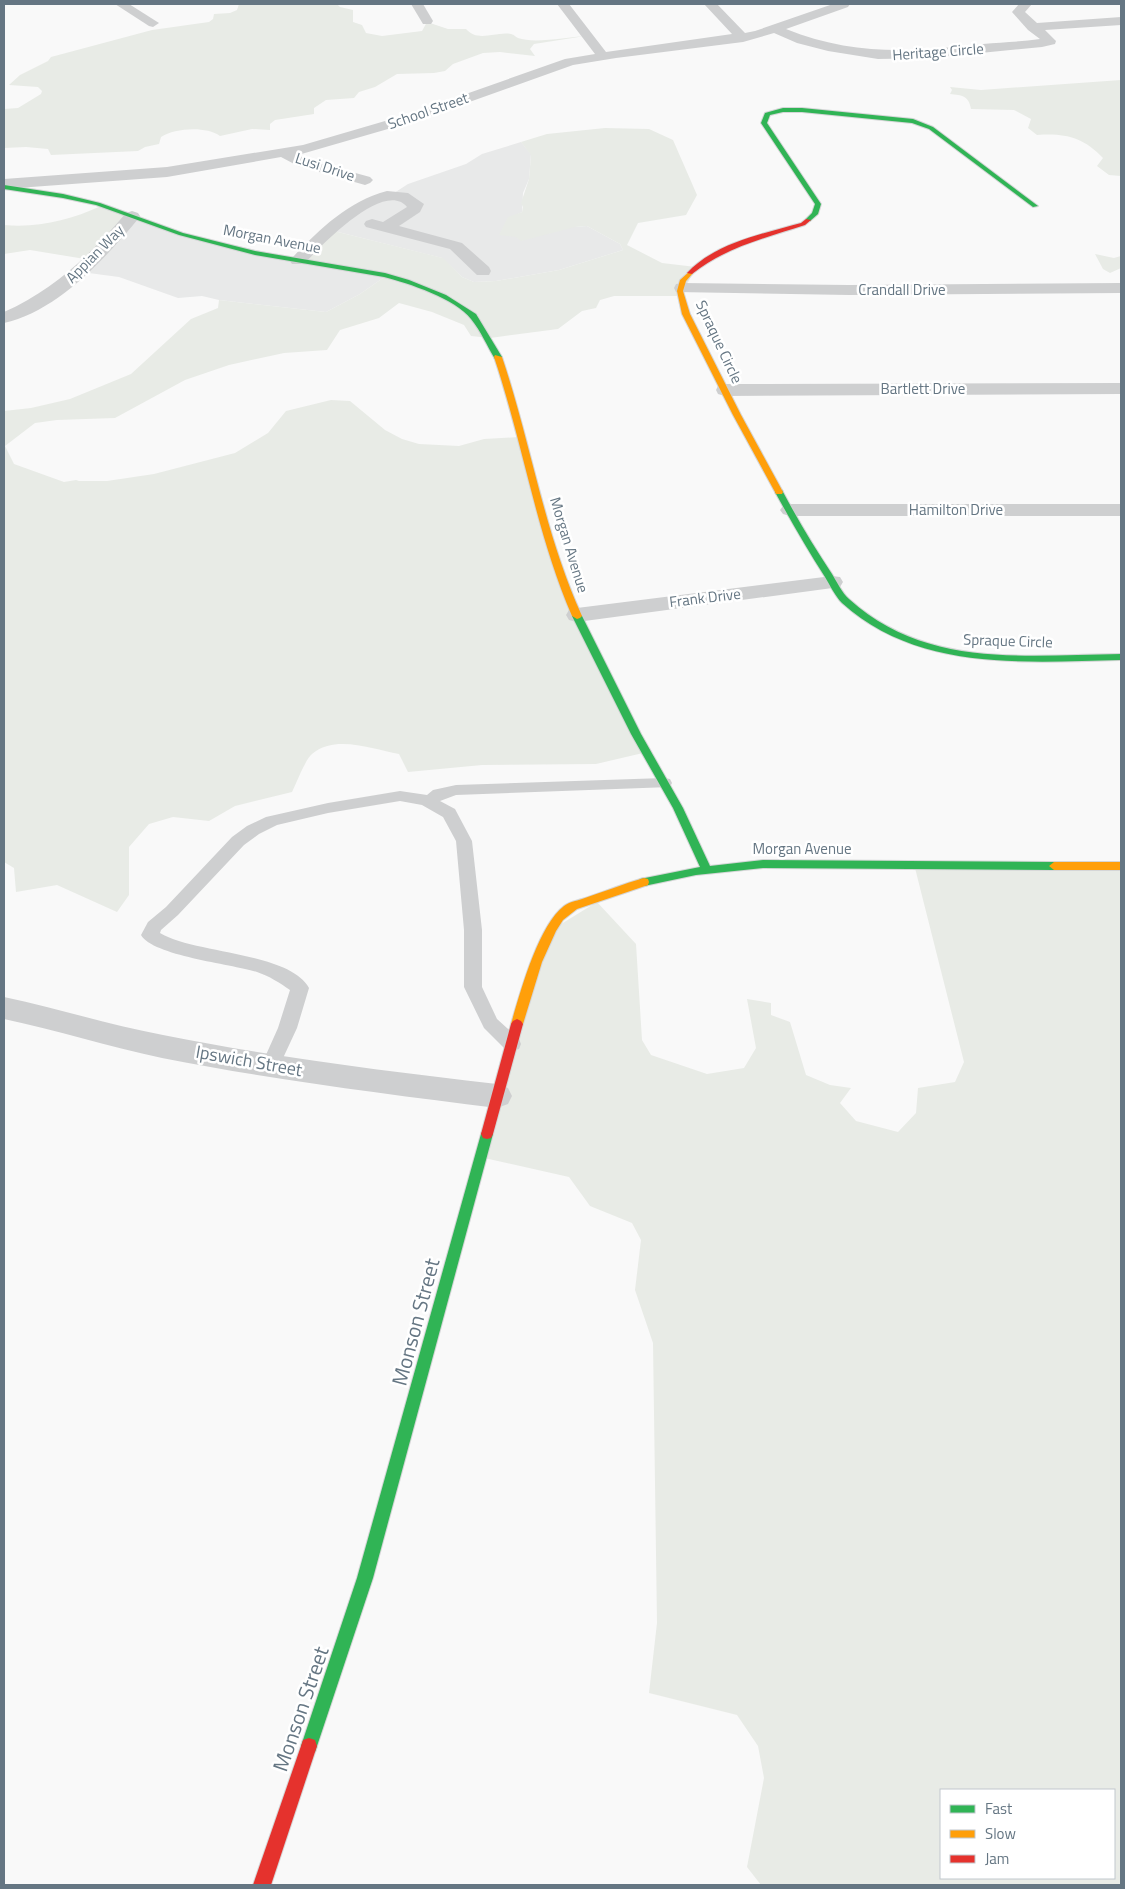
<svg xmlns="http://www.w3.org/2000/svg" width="1125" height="1889" font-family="'Titillium Web',sans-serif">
<rect width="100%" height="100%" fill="#f9f9f9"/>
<g fill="#e8e9e9">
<path d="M521 142 531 154 529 179 523 193 522 212 514 216 575 227 587 226 620 244 623 250 559 270 496 281 474 282 462 277 442 258 330 230 332 228 391 195 408 184 466 164 482 154Z"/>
<path d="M130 219 175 232 383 278 360 294 326 312 219 300 202 296 178 298 119 277 81 272Z"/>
</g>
<g fill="#e8ebe6" fill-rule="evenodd">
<path d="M239 4H337L340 7 353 10V22L362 25 366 33 382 36 422 31 427 22 448 29H466C478 43 496 31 511 34 515 35 514 36 518 38 534 44 568 37 585 36L534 44 530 49 535 56 500 52 483 53 453 64 445 71 434 73 397 74 375 87 359 92 354 98 326 100 314 108V114L275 120 270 124V130L252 129 220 136C206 126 175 128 161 137L159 144 145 147 138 151 51 155 48 149 26 147 4 148V109L18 108 41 94 42 91 38 87 9 85 20 75 48 61 51 57 152 30 209 22 213 19 214 14 230 13 237 10Z"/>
<path d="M1121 80V176L1109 175 1097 166 1103 158C1083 137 1065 133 1037 135L1028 128 1031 119 1014 110 971 109C969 96 962 95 950 94L952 90 950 87 981 90Z"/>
<path d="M605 128 649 129 673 140 697 195 686 215 638 223 627 245 662 263 696 267 681 296H614L600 300 596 308 582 311 558 329 490 338 471 336 464 325 432 312 399 303 379 318 340 330 327 350 284 353 229 365 185 380 115 418 57 420 35 423 5 446 14 464 64 482 76 480 79 481H107L154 474 235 453 268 433 286 411 331 400 350 401 385 430 402 439 419 444 459 446 484 439 519 437 560 582 643 753 596 764 482 765 408 772 399 754C373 749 335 734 312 754 305 760 297 782 292 792L235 806 209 821 173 817 149 824 129 847V895L117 912 57 885 16 892 14 868 4 862V411L31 408 70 399 131 374 191 319 218 308 219 300 326 312 360 294 383 278 304 263 330 230 443 258 462 277 474 282 496 281 559 270 623 250 620 244 587 226 575 227 521 241 516 237 499 235 508 217 522 212 523 207 521 203 529 179 531 155 521 142 547 134Z"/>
<path d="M101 206 126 214 91 260 30 250 4 254V225C39 228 70 220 101 206Z"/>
<path d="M1095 254 1114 258 1121 256V268L1110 273 1103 269Z"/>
<path d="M932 866 1121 867V1885H761L747 1867 764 1778 758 1746 737 1715 649 1693 657 1623 653 1343 635 1290 641 1240 632 1223 590 1206 569 1177 480 1157 553 929 597 902 636 944 642 1040 651 1055 707 1074 744 1068 756 1048 747 999 771 1003V1015L790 1022 806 1075 830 1085 851 1088 840 1103 856 1121 898 1132 916 1113 918 1088 955 1082 964 1062 915 868ZM941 1790H1114V1878H941Z"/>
</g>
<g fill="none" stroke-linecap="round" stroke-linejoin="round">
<g stroke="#d5d6d7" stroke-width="2">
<g id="fast">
<path d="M783 108H802L913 119 933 127 1038 206 1033 207 929 129 912 123 802 112H783L770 115 767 123 821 204 818 214 810 221H806V219L812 213 815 204 761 123 765 113Z"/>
<path d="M4 185 63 194 100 203 183 233 255 251 385 273 409 280 446 295 476 314 502 357 495 359C487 346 481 331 471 319 456 299 408 283 384 277L255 255 179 235 96 205 63 198 4 189Z"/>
<path d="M776 490H782L783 492C798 520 814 547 832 574 837 582 842 593 849 599 926 669 1026 655 1121 654V660C1026 662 918 672 842 603 835 596 830 585 825 577 807 549 791 521 775 492Z"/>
<path d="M577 613 582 616 641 734 683 808 710 866 763 860 1054 862 1059 866 1054 870 763 868 696 875 644 886 640 885 639 882 640 879 700 867 673 808 631 734 572 616Z"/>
<path d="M487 1129 491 1130 493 1134 373 1578 315 1752 309 1754 303 1752 301 1746 357 1578 481 1134 483 1130Z"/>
</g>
</g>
<g stroke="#d5d6d7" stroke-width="2">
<g id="slow">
<path d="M690 271 693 273 686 281 683 291 690 314 741 415 783 492 782 494H776L775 492 733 415 682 314 677 291 680 280Z"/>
<path d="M495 355 502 357C531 443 544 533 582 616L580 618 577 619 572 616C536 533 523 443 494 357Z"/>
<path d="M1054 862H1121V870H1054L1049 866Z"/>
<path d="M644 878 648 879 649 882 648 885 577 909 563 920 556 931 542 962 523 1024 521 1027H513L511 1024C520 993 538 926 564 906 569 902 576 901 582 899 603 892 623 884 644 878Z"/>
</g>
</g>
<g stroke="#d5d6d7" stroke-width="2">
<g id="jam">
<path d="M806 219 811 220 805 225C765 238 726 247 692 274L687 273C715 243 762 234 801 223Z"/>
<path d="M517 1019 521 1021 523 1024 493 1134 491 1138 487 1139 483 1138 481 1134 511 1024 513 1021Z"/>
<path d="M309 1738 315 1740 317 1746 271 1885H253L301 1746 303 1740Z"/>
</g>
</g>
<path fill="#cecfd0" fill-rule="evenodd" d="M664 778 670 779 672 783 670 787 456 795 440 801 455 809 472 841 482 930V987L497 1019 519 1039 521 1044 519 1049 512 1051 505 1049 484 1028 464 987V930L456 841 443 817 422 805 400 801 328 813 277 825 259 834 244 845 178 915 161 930 160 933C195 954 289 952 309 988L297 1028 277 1071 270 1073 263 1071 261 1066 278 1028 290 990C280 983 269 976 257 972 232 964 153 956 141 935L148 922 166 907 232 837 247 826 266 817 328 803 400 791 427 795 433 790 456 785Z"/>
<g fill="#cecfd0" fill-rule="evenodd">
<path d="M115 4H129L159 23 153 27 149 26Z"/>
<path d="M411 4H423L433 21 431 24H423Z"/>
<path d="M557 4H569L606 52 732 34 704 4H717L745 33 755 31 833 4H850L848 7 786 29C853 56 912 52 983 44 1002 42 1021 42 1040 39L1028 30 1012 12 1019 4H1032L1025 12 1037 23 1121 17V25L1045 30 1056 41 1055 44 1042 47 930 58 878 59 828 51 797 43 774 33 743 42 616 58 573 65 419 120 298 155 308 160 370 177 373 180 370 183 365 185 298 166 281 157 167 177 4 189V179L167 167 303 145 409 114 565 59 595 54Z"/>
<path d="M387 191 408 193 424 204 420 212 399 226 462 243 489 267 491 271 489 275H477L450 249 366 227 364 224 366 221 372 219 383 222 407 207C384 179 320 247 304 264H292L290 261 292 258C319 230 348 201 387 191Z"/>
<path d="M132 211 138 213 140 216 138 219C105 259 56 312 4 323V312C54 290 91 254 126 213Z"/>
<path d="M682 283 849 285 1121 283V293L849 295 676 292 674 288 676 284Z"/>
<path d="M725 384 1121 383V394L725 396 718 394 716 390 718 386Z"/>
<path d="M790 504H1121V516H790L783 514 780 510 783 506Z"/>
<path d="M832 576 840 577 843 582 840 587 577 622 569 620 566 615 569 610 577 608Z"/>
<path d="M4 997C57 1008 109 1025 163 1035 273 1057 385 1071 497 1084L508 1088 512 1096 508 1104 497 1108C385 1094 273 1080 162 1058 109 1047 57 1030 4 1019Z"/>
</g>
<use href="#fast" fill="#30b455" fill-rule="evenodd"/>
<use href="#slow" fill="#ff9f0a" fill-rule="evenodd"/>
<use href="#jam" fill="#e5322d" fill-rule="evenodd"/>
</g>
<g text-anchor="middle" stroke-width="5" stroke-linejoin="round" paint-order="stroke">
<g font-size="15" fill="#657683" stroke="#fff">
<text transform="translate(938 52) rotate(-4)" y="5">Heritage Circle</text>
<text transform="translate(428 111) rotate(-19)" y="5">School Street</text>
<text transform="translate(325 167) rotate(18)" y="5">Lusi Drive</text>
<text transform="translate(272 239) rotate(11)" y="5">Morgan Avenue</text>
<text transform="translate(95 254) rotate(-45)" y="5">Appian Way</text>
<text x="902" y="295">Crandall Drive</text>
<text transform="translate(719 342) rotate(65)" y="5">Spraque Circle</text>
<text x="923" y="394">Bartlett Drive</text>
<text x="956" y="515">Hamilton Drive</text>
<text transform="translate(569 545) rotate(73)" y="5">Morgan Avenue</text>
<text transform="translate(705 598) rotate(-7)" y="5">Frank Drive</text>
<text transform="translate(1008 641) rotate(2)" y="5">Spraque Circle</text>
<text x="802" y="854">Morgan Avenue</text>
</g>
<g font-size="18" fill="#657683" stroke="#fff">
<text transform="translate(249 1061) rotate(10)" y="6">Ipswich Street</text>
</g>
<g font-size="21" fill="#657683" stroke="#fff">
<text transform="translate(416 1322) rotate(-75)" y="7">Monson Street</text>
<text transform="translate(301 1709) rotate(-71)" y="7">Monson Street</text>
</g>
</g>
<rect width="1125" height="1889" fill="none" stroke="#657683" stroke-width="10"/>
<rect x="940" y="1789" width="175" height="90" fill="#ffffff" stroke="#c1c8cd"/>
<rect x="950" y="1805" width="25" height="8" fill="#30b455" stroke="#c1c8cd"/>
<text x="985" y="1814" font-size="15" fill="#657683">Fast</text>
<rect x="950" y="1830" width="25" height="8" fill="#ff9f0a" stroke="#c1c8cd"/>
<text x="985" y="1839" font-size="15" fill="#657683">Slow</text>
<rect x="950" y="1855" width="25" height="8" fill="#e5322d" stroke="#c1c8cd"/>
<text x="985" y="1864" font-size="15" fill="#657683">Jam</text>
</svg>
